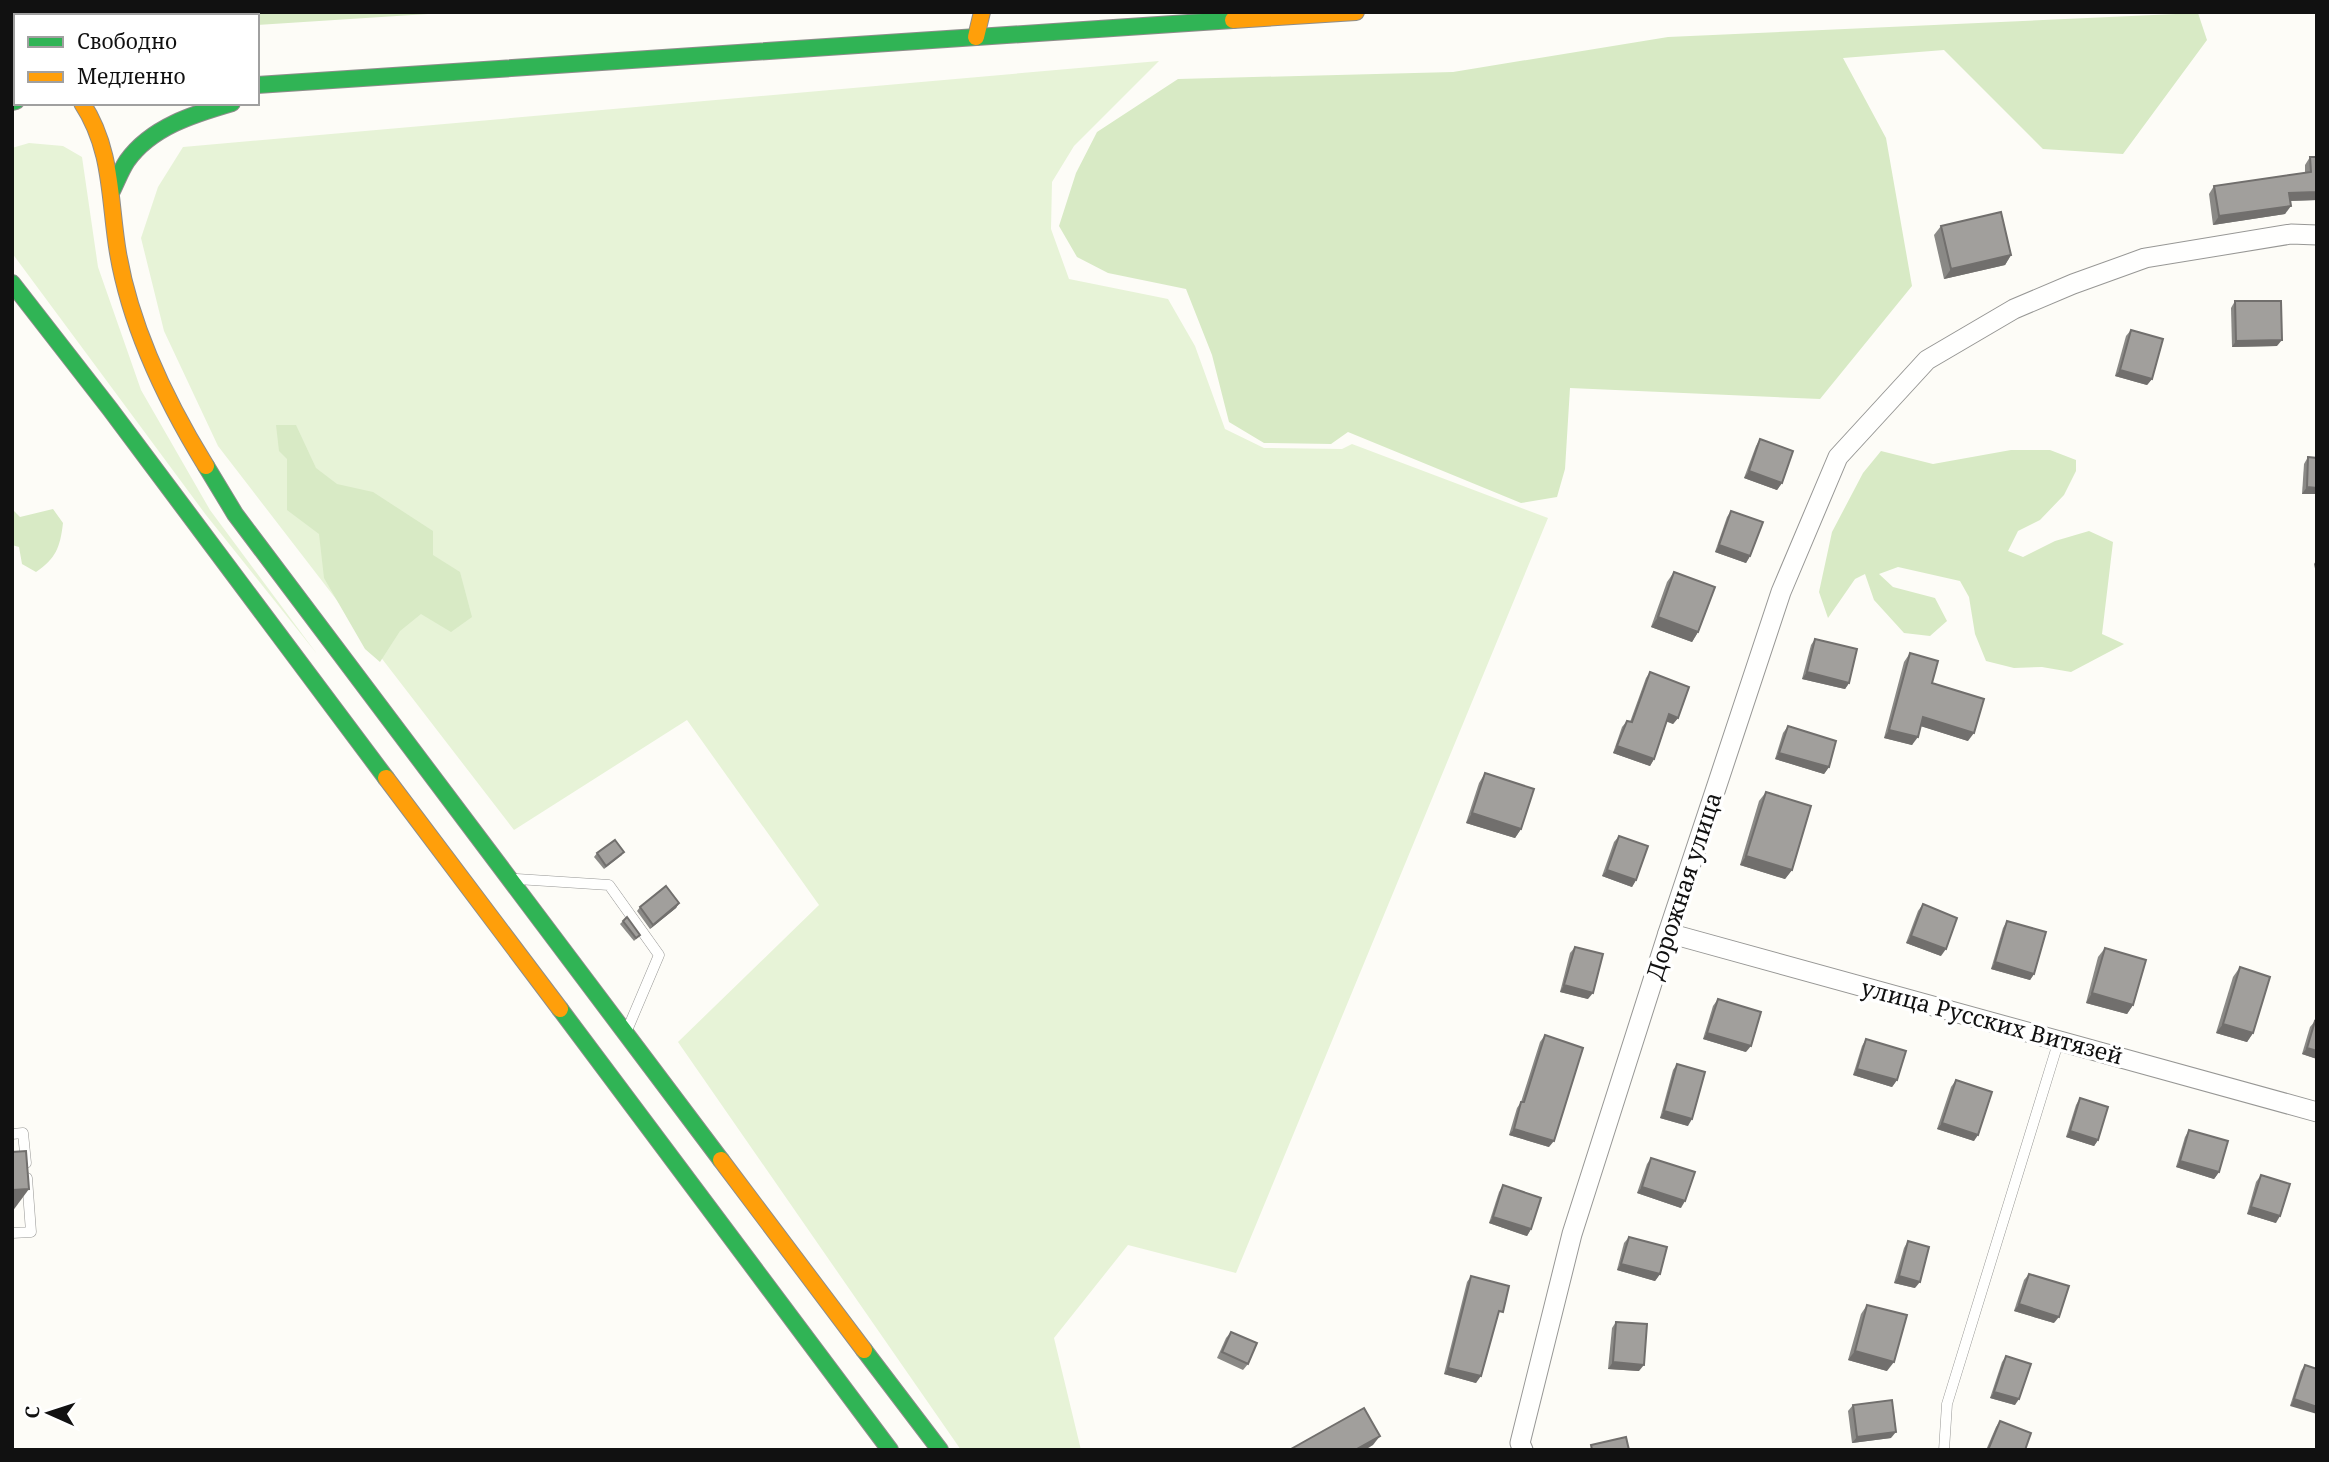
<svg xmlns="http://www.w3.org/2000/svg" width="2329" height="1462" font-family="'Noto Serif',serif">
<rect width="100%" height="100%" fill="#fdfcf7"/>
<g fill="#e7f3d7">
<path d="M1159 61 1074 146 1052 182 1051 229 1069 279 1168 299 1195 346 1225 429 1264 448 1342 449 1352 444 1548 518 1236 1273 1128 1245 1054 1338 1081 1450H961L678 1042 819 905 687 720 514 830 218 446 164 331 141 238 158 187 183 147Z"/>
<path d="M29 143 63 146 82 157 98 267 141 390 210 510 317 654 206 515 12 253V148Z"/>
</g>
<g fill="#d8eac5">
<path d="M158 12H459L257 25V16H158L156 15Z"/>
<path d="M2198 13 2207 40 2123 154 2043 149 1944 50 1843 58 1886 138 1912 286 1820 399 1570 388 1565 469 1557 497 1521 503 1348 432 1331 444 1264 443 1229 422 1212 355 1186 289 1108 273 1077 257 1059 226 1076 173 1097 132 1178 79 1453 72 1668 37Z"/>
<path d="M276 425H296L316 468 337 484 373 492 433 531V555L460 572 472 617 451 632 421 614 400 631 380 662 365 649 324 578 319 534 287 510V459L279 451Z"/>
<path d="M2011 450H2050L2076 460V471L2064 495 2040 520 2018 531 2008 551 2023 557 2055 541 2089 531 2113 542 2102 634 2124 644 2071 672 2042 667 2014 668 1986 661 1975 634 1969 597 1960 581 1898 567 1879 574 1893 587 1935 598 1947 621 1930 636 1904 633 1874 600 1865 574 1855 579 1828 618 1819 592 1832 532 1863 473 1881 451 1933 464Z"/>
<path d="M12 509 20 517 53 509 63 523C60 548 56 558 36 572L22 564 19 547 12 545Z"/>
</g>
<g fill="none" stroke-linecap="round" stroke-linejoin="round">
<g stroke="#979795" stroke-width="11">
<g id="lane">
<path d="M517 879 609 885 659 955 628 1028"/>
<path d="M12 1134 23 1133 26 1163"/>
<path d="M12 1233 31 1232 27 1178"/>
<path d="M1944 1450 1947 1404 2059 1040"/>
</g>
</g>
<g stroke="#979795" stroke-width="21">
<g id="street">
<path d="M1668 933 2317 1112"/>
<path d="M1523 1450 1520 1443 1572 1234 1668 933 1781 592 1838 457 1927 360 2014 309 2073 284 2145 258 2291 234 2317 235"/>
</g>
</g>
<g stroke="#8e8d8b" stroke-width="18">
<g id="fast">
<path d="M257 85 1233 20"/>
<path d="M12 102 16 101"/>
<path d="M112 191C117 181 121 170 127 161 151 127 194 114 232 103"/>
<path d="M12 283 110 409 386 778"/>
<path d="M206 466 235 514 721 1160"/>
<path d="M560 1009 890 1450"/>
<path d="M864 1350 940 1450"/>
</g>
</g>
<g stroke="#8e8d8b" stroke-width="18">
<g id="slow">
<path d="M1233 20 1356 12"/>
<path d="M976 37 982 12"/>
<path d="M82 103C113 150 109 200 118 253 131 329 166 401 206 466"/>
<path d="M386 778 560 1009"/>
<path d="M721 1160 864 1350"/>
</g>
</g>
<use href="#lane" stroke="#fffffe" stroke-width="10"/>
<use href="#street" stroke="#fffffe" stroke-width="19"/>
<use href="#fast" stroke="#30b455" stroke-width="16"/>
<use href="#slow" stroke="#ff9f0a" stroke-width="16"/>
</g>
<g fill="#8a8986">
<path d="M2310 157H2317V200L2290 201 2285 214 2213 225 2209 194 2214 186 2305 173V165Z"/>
<path d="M1941 226 2011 255 2005 265 1944 279 1934 235Z"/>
<path d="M2235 301 2277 346 2232 347 2231 308Z"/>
<path d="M2131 330 2152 379 2147 385 2115 376 2126 336Z"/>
<path d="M1760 439 1782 483 1777 490 1744 478 1756 446Z"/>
<path d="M2308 457 2317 458V494H2302L2304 464Z"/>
<path d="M1731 511 1750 556 1746 563 1715 552 1727 517Z"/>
<path d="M2317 559V578L2314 564Z"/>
<path d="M1674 572 1698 632 1692 642 1651 627 1667 582Z"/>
<path d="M1815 639 1849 683 1845 689 1802 679 1811 645Z"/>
<path d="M1910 653 1932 683 1968 741 1921 726 1912 745 1884 738 1904 662Z"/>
<path d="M1650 672 1678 718 1673 724 1667 721 1654 759 1650 766 1613 753 1622 727 1627 721 1630 722 1646 678Z"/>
<path d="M1788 726 1829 767 1824 774 1775 759 1783 733Z"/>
<path d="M1485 773 1521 829 1515 838 1466 823 1479 783Z"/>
<path d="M1766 792 1792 870 1785 879 1740 865 1759 801Z"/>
<path d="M1619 836 1636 880 1632 887 1602 876 1614 842Z"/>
<path d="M597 853 622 855 604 869 594 857Z"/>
<path d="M679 903 676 908 650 929 637 911 640 907Z"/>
<path d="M1923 904 1941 956 1906 943 1918 911Z"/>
<path d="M623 921 640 935 634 941 620 924Z"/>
<path d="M2007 921 2034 974 2030 980 1991 969 2003 928Z"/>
<path d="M1575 947 1588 999 1560 992 1570 953Z"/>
<path d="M2105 948 2133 1005 2127 1014 2086 1003 2098 957Z"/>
<path d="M2240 967 2253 1033 2247 1042 2216 1033 2233 977Z"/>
<path d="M1718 999 1746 1052 1703 1039 1713 1006Z"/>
<path d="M2315 1021 2317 1059 2302 1054 2310 1027Z"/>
<path d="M1545 1035 1549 1147 1509 1135 1517 1108 1521 1102 1540 1042Z"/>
<path d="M1866 1039 1897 1080 1892 1087 1853 1075 1862 1046Z"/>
<path d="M1677 1064 1688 1126 1660 1118 1673 1070Z"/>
<path d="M1956 1080 1974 1141 1937 1129 1951 1087Z"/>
<path d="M2080 1098 2098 1140 2094 1146 2066 1137 2076 1105Z"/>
<path d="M2189 1130 2219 1172 2214 1179 2176 1167 2185 1137Z"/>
<path d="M1651 1158 1681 1208 1637 1193 1647 1164Z"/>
<path d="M2261 1175 2276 1223 2247 1214 2256 1182Z"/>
<path d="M1503 1185 1531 1229 1527 1236 1489 1223 1499 1192Z"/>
<path d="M1629 1237 1660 1274 1655 1281 1617 1270 1624 1243Z"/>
<path d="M1908 1241 1915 1288 1894 1283 1904 1248Z"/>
<path d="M2029 1274 2054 1323 2014 1311 2024 1280Z"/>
<path d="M1471 1276 1498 1319 1497 1318 1476 1383 1444 1374 1467 1282Z"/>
<path d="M1867 1305 1887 1371 1848 1360 1861 1314Z"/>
<path d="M1616 1322 1639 1371 1608 1369 1612 1328Z"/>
<path d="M1231 1332 1248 1364 1243 1370 1217 1358 1226 1338Z"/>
<path d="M2006 1356 2015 1405 1990 1398 2002 1362Z"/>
<path d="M2305 1365 2317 1369 2290 1406 2301 1371Z"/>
<path d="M1853 1405 1891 1438 1852 1443 1848 1411Z"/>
<path d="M2000 1421 2025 1450H1986L1996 1427Z"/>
</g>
<g fill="#716f6d">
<path d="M2317 192V200L2283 201 2289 193Z"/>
<path d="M2291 206 2285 214 2213 225 2219 216Z"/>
<path d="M2011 255 2005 265 1944 279 1951 269Z"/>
<path d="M2282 340 2277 346 2232 347 2236 341Z"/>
<path d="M2120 370 2152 379 2147 385 2115 376Z"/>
<path d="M1749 471 1782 483 1777 490 1744 478Z"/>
<path d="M2307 487 2317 488V494H2302Z"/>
<path d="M1719 545 1750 556 1746 563 1715 552Z"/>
<path d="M1658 617 1698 632 1692 642 1651 627Z"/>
<path d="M1807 672 1849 683 1845 689 1802 679Z"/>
<path d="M1669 714 1678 718 1673 724 1665 721Z"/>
<path d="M1923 717 1974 733 1968 741 1917 725Z"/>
<path d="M1889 730 1918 737 1912 745 1884 738Z"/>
<path d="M1617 746 1654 759 1650 766 1613 753Z"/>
<path d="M1779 753 1829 767 1824 774 1775 759Z"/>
<path d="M1472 813 1521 829 1515 838 1466 823Z"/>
<path d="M1746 856 1792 870 1785 879 1740 865Z"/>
<path d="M1607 870 1636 880 1632 887 1602 876Z"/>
<path d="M679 903 676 908 650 929 653 925Z"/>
<path d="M1911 936 1946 949 1941 956 1906 943Z"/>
<path d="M1995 962 2034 974 2030 980 1991 969Z"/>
<path d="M1564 985 1593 993 1588 999 1560 992Z"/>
<path d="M2092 993 2133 1005 2127 1014 2086 1003Z"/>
<path d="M2223 1024 2253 1033 2247 1042 2216 1033Z"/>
<path d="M1707 1033 1751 1046 1746 1052 1703 1039Z"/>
<path d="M2307 1048 2317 1051V1059L2302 1054Z"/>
<path d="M1857 1069 1897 1080 1892 1087 1853 1075Z"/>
<path d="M1664 1111 1692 1119 1688 1126 1660 1118Z"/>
<path d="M1942 1123 1978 1135 1974 1141 1937 1129Z"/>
<path d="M1514 1129 1554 1141 1549 1147 1509 1135Z"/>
<path d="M2070 1131 2098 1140 2094 1146 2066 1137Z"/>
<path d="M2180 1161 2219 1172 2214 1179 2176 1167Z"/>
<path d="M1642 1187 1685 1201 1681 1208 1637 1193Z"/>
<path d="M29 1189 12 1212V1190Z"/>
<path d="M2251 1207 2280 1216 2276 1223 2247 1214Z"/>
<path d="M1493 1217 1531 1229 1527 1236 1489 1223Z"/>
<path d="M1621 1264 1660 1274 1655 1281 1617 1270Z"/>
<path d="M1899 1276 1920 1282 1915 1288 1894 1283Z"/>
<path d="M2019 1304 2059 1317 2054 1323 2014 1311Z"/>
<path d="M1855 1351 1894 1362 1887 1371 1848 1360Z"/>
<path d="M1613 1362 1644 1365 1639 1371 1608 1369Z"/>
<path d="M1448 1368 1481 1376 1476 1383 1444 1374Z"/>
<path d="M1994 1392 2019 1399 2015 1405 1990 1398Z"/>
<path d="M2294 1399 2317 1407V1414L2290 1406Z"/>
<path d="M1896 1432 1891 1438 1852 1443 1857 1437Z"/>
<path d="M1380 1436 1373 1445 1365 1450H1355Z"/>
</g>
<g fill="#a19f9c" stroke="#716f6d" stroke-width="2">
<path d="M2310 157H2317V192L2289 193 2291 206 2219 216 2214 186 2311 172Z"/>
<path d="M2001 212 2011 255 1951 269 1941 226Z"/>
<path d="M2235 301H2281L2282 340 2236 341Z"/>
<path d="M2131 330 2163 339 2152 379 2120 370Z"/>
<path d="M1760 439 1793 451 1782 483 1749 471Z"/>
<path d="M2308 457 2317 458V488L2307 487Z"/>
<path d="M1731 511 1763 522 1750 556 1719 545Z"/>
<path d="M1674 572 1715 587 1698 632 1658 617Z"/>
<path d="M1815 639 1857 649 1849 683 1807 672Z"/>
<path d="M1910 653 1938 661 1932 683 1984 699 1974 733 1923 717 1918 737 1889 730Z"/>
<path d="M1650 672 1689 687 1678 718 1669 714 1654 759 1617 746 1627 721 1632 722Z"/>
<path d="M1788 726 1836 741 1829 767 1779 753Z"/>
<path d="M1485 773 1534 789 1521 829 1472 813Z"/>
<path d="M1766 792 1811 806 1792 870 1746 856Z"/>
<path d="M1619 836 1648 846 1636 880 1607 870Z"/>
<path d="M615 840 624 852 606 866 597 853Z"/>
<path d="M666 886 679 903 653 925 640 907Z"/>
<path d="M1923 904 1957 918 1946 949 1911 936Z"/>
<path d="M627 917 640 935 636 938 623 921Z"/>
<path d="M2007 921 2046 932 2034 974 1995 962Z"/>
<path d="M1575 947 1603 954 1593 993 1564 985Z"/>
<path d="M2105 948 2146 960 2133 1005 2092 993Z"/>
<path d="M2240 967 2270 977 2253 1033 2223 1024Z"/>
<path d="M1718 999 1761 1012 1751 1046 1707 1033Z"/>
<path d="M2315 1021 2317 1022V1051L2307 1048Z"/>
<path d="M1545 1035 1583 1048 1554 1141 1514 1129 1521 1102H1524Z"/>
<path d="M1866 1039 1906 1051 1897 1080 1857 1069Z"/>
<path d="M1677 1064 1705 1072 1692 1119 1664 1111Z"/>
<path d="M1956 1080 1992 1092 1978 1135 1942 1123Z"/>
<path d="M2080 1098 2108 1107 2098 1140 2070 1131Z"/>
<path d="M2189 1130 2228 1141 2219 1172 2180 1161Z"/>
<path d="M26 1151 29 1189 12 1190V1152Z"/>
<path d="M1651 1158 1695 1172 1685 1201 1642 1187Z"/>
<path d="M2261 1175 2290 1184 2280 1216 2251 1207Z"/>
<path d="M1503 1185 1541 1198 1531 1229 1493 1217Z"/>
<path d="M1629 1237 1667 1247 1660 1274 1621 1264Z"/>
<path d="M1908 1241 1929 1247 1920 1282 1899 1276Z"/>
<path d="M2029 1274 2069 1286 2059 1317 2019 1304Z"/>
<path d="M1471 1276 1509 1286 1503 1312 1499 1311 1481 1376 1448 1368Z"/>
<path d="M1867 1305 1907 1315 1894 1362 1855 1351Z"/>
<path d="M1616 1322 1647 1324 1644 1365 1613 1362Z"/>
<path d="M1231 1332 1257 1343 1248 1364 1222 1352Z"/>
<path d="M2006 1356 2031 1364 2019 1399 1994 1392Z"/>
<path d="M2305 1365 2317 1369V1407L2294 1399Z"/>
<path d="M1892 1400 1896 1432 1857 1437 1853 1405Z"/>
<path d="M1364 1408 1380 1436 1355 1450H1291V1449Z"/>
<path d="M2000 1421 2031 1433 2025 1450H1988Z"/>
<path d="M1626 1437 1629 1450H1592L1591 1445Z"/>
</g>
<g text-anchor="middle" stroke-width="7" stroke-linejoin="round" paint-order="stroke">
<g font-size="23" fill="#111" stroke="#fff">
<text transform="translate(1684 886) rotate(-72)" y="8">Дорожная улица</text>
<text transform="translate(1992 1022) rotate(15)" y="8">улица Русских Витязей</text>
</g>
</g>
<rect width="2329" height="1462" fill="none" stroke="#111111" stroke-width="28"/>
<rect x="14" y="14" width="245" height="91" fill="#ffffff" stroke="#a0a0a0" stroke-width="2"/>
<rect x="28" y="37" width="35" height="10" fill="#30b455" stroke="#a0a0a0" stroke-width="2"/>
<text x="77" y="49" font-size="21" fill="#111111">Свободно</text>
<rect x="28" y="72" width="35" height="10" fill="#ff9f0a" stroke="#a0a0a0" stroke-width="2"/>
<text x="77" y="84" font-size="21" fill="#111111">Медленно</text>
<g transform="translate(49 1413) rotate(273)" stroke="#ffffff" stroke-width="5" paint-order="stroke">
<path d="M0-5L12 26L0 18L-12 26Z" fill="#111111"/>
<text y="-10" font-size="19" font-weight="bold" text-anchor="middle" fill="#111111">С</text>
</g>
</svg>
